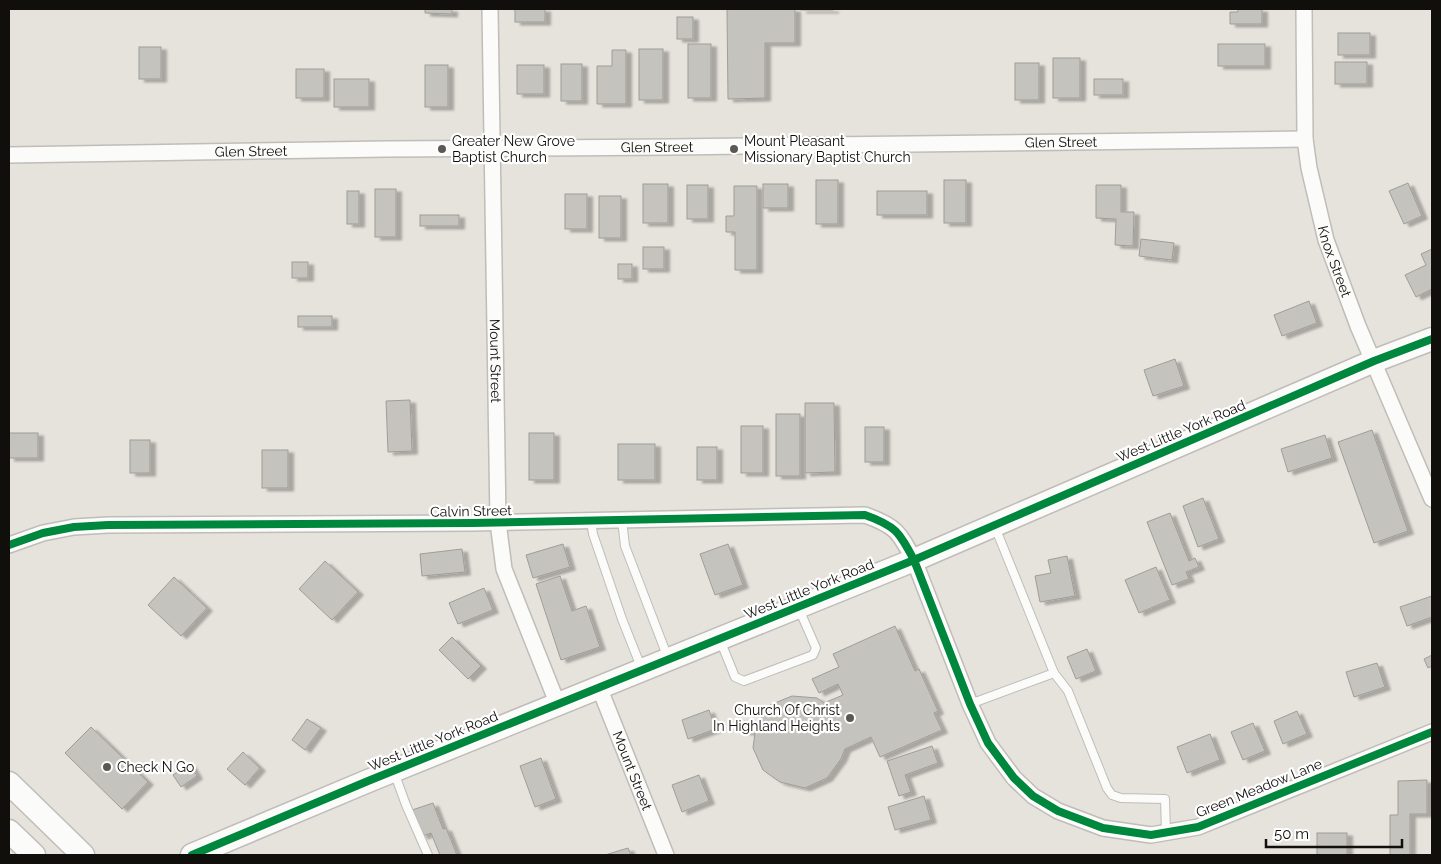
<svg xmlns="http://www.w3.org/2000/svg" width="1441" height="864" font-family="Raleway,sans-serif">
<defs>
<filter id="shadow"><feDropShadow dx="5.5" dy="3" stdDeviation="1" flood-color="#0004"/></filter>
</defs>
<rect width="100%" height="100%" fill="#e6e2dc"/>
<g fill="#c5c3be" stroke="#9e9d98" filter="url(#shadow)">
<path d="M425 9H452V14L425 13Z"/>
<rect x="515" y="9" width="30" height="13"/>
<path d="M727 9H795V43H765V98L728 99Z"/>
<rect x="801" y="9" width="32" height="1"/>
<path d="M1238 9H1262V24H1230V12H1238Z"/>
<rect x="677" y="17" width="16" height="22"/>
<rect x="1338" y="33" width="32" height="22"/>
<rect x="688" y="44" width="23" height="54"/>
<rect x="1218" y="44" width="47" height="22"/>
<rect x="139" y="47" width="22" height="32"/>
<rect x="639" y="49" width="24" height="51"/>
<path d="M612 50H626V104H597V66H612Z"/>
<rect x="1053" y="58" width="27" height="40"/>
<rect x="1335" y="62" width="32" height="22"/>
<rect x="1015" y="63" width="24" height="37"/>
<rect x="561" y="64" width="21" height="37"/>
<rect x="425" y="65" width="23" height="42"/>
<rect x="517" y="65" width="27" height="29"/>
<rect x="296" y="69" width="28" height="29"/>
<rect x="334" y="79" width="35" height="28"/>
<rect x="1094" y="79" width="29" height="16"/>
<rect x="816" y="180" width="22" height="44"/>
<rect x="944" y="180" width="22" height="43"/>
<path d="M1408 183 1422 216 1404 224 1389 191Z"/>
<rect x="643" y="184" width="25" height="39"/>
<rect x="763" y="184" width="25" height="24"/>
<rect x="687" y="185" width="21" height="34"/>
<path d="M1096 185H1121V212H1134L1133 246 1115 245 1116 219 1096 218Z"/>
<path d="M734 186H757V270H735V232H726V216H734Z"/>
<rect x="375" y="189" width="21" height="48"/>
<rect x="347" y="191" width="12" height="33"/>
<rect x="877" y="191" width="50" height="24"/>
<rect x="565" y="194" width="22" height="35"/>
<rect x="599" y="196" width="22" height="42"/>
<rect x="420" y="215" width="39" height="11"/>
<path d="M1141 239 1174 243 1172 260 1139 256Z"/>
<rect x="643" y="247" width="21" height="22"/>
<path d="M1432 249V289L1416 297 1405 275 1426 265 1421 254Z"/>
<rect x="292" y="262" width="16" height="16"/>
<rect x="618" y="264" width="14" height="15"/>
<path d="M1309 301 1317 323 1282 336 1274 315Z"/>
<rect x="298" y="316" width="34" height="11"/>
<path d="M1175 359 1184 386 1153 396 1144 370Z"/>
<path d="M410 400 412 451 388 452 386 401Z"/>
<path d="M805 403H834L835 472 805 473Z"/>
<rect x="776" y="414" width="24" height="62"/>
<rect x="741" y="426" width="22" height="47"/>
<rect x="865" y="427" width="19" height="35"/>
<path d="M1372 430 1408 531 1374 543 1338 442Z"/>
<rect x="9" y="433" width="29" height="25"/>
<rect x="529" y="433" width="25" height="47"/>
<path d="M1325 435 1332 458 1288 472 1281 449Z"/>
<rect x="130" y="440" width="20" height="33"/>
<rect x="618" y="444" width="37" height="36"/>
<rect x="697" y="447" width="20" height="33"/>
<rect x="262" y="450" width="26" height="38"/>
<path d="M1203 498 1219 539 1198 547 1183 506Z"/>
<path d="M1170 513 1189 561 1195 558 1199 567 1186 572 1189 579 1172 585 1147 522Z"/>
<path d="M563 544 570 567 533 578 526 555Z"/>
<path d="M728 544 743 585 715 595 700 554Z"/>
<path d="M462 549 465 572 422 576 420 554Z"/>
<path d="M1067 556 1075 596 1040 602 1035 576 1051 573 1048 560Z"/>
<path d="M325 561 358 592 332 620 299 589Z"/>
<path d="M1156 567 1170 600 1139 613 1125 580Z"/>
<path d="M560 576 572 611 586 606 600 647 561 660 536 584Z"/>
<path d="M174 577 207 608 181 636 148 605Z"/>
<path d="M484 588 493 610 458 624 449 603Z"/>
<path d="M1432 596V617L1407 626 1400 607Z"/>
<path d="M895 626 915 671 919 669 938 711 934 713 942 730 880 757 871 737 845 749 841 759 827 778 805 788 780 782 763 770 753 748 755 733 742 731 744 721 757 724 770 705 792 696 817 698 824 703 843 695 838 684 819 693 812 679 839 667 833 654Z"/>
<path d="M452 637 481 666 468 679 439 650Z"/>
<path d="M1087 649 1096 671 1076 679 1067 657Z"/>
<path d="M1432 655V666L1428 668 1424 659Z"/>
<path d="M1377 663 1385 687 1354 697 1346 672Z"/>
<path d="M709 710 716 729 688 739 682 720Z"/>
<path d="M1297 711 1307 734 1283 744 1274 721Z"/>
<path d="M307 719 321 728 305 750 292 740Z"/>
<path d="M1253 723 1265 751 1243 760 1231 732Z"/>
<path d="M91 727 148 782 122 809 65 753Z"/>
<path d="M1210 734 1220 760 1187 773 1177 747Z"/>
<path d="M932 746 938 763 905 775 911 792 899 796 887 761Z"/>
<path d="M243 752 260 768 245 785 227 769Z"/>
<path d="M541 758 556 799 535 807 520 766Z"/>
<path d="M190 764 197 776 181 787 173 775Z"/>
<path d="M699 775 709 801 682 812 672 785Z"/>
<path d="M1427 780V814H1410V855H1390V815H1398V781Z"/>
<path d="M924 796 931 820 895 830 888 807Z"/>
<path d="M433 803 443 829 446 828 457 855H440L431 833 422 836 412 810Z"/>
<rect x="1317" y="833" width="30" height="22"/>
<path d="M628 848 631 855H605Z"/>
</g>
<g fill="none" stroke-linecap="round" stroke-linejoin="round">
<g stroke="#c0bdb8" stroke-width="10">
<g id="lane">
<path d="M622 520 625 546 668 658"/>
<path d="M591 521 593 534 622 619 641 667"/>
<path d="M995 527 1054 673 1068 691 1107 788 1112 795 1121 798 1165 799 1166 832"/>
<path d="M720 640 735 677 744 681 813 655 816 648 799 609"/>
<path d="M970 704 1054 673"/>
<path d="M394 772 406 805 428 855"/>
</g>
</g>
<g stroke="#c0bdb8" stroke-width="18">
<g id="street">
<path id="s1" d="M490 9 498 522 504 569 558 705"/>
<path id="s2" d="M1304 9 1305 139 1309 168 1326 240 1358 326 1432 499"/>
<path id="s3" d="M9 155 387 149 672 147 1305 139"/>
<path d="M9 545 43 533 74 527 108 525 472 523 865 515C896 526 899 532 914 560L970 704 988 743 1014 778 1033 796 1058 811 1103 828 1151 835 1198 827 1432 732"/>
<path id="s4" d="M599 687 666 855"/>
</g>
</g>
<g stroke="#c0bdb8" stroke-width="25">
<g id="secondary">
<path d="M9 783 83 855"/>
<path d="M9 831 34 855"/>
<path d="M192 855 368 781 914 560 1374 361 1432 339"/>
</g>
</g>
<use href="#lane" stroke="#fbfbfa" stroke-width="8"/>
<use href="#street" stroke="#fbfbfa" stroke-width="15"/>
<use href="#secondary" stroke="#fbfbfa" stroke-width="22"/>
<g stroke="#fff" stroke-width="11">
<g id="cycleway">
<path d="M9 545 43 533 74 527 108 525 472 523 865 515C896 526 899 532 914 560L970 704 988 743 1014 778 1033 796 1058 811 1103 828 1151 835 1198 827 1432 732"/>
<path d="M192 855 368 781 914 560 1374 361 1432 339"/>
</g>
</g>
<use href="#cycleway" stroke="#00873e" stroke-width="8"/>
</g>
<g fill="#5c5954" stroke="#fff" stroke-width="2">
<circle cx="442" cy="149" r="5"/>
<circle cx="734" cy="149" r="5"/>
<circle cx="850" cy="718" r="5"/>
<circle cx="107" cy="767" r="5"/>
</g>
<g text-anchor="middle" stroke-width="4.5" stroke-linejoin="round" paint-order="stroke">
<g font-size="14" fill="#110f0b" stroke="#fff" text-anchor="start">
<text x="452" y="146">Greater New Grove<tspan x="452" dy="16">Baptist Church</tspan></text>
<text x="744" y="146">Mount Pleasant<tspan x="744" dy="16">Missionary Baptist Church</tspan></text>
<text x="840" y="715" text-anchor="end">Church Of Christ<tspan x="840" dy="16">In Highland Heights</tspan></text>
<text x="117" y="772">Check N Go</text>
</g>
<g font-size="14" fill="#110f0b" stroke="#fff">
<text dy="5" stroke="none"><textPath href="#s3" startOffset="1052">Glen Street</textPath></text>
<text dy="5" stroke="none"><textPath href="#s3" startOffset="648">Glen Street</textPath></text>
<text dy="5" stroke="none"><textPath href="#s3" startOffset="242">Glen Street</textPath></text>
<text dy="5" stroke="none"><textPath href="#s2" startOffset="256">Knox Street</textPath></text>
<text dy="5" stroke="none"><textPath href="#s1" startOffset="352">Mount Street</textPath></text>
<text transform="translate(1181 431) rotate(-23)" y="5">West Little York Road</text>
<text transform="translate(471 511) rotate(-1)" y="5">Calvin Street</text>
<text transform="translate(809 589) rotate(-22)" y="5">West Little York Road</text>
<text transform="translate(433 741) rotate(-22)" y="5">West Little York Road</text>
<text dy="5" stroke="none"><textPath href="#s4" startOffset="90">Mount Street</textPath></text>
<text transform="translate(1259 788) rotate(-22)" y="5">Green Meadow Lane</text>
</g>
</g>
<rect width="1441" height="864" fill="none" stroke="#110f0b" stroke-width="20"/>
<path d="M1266 839v8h136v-8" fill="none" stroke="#110f0b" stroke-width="2.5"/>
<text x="1274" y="839" font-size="15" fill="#110f0b" stroke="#ffffff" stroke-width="4" paint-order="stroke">50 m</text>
</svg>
